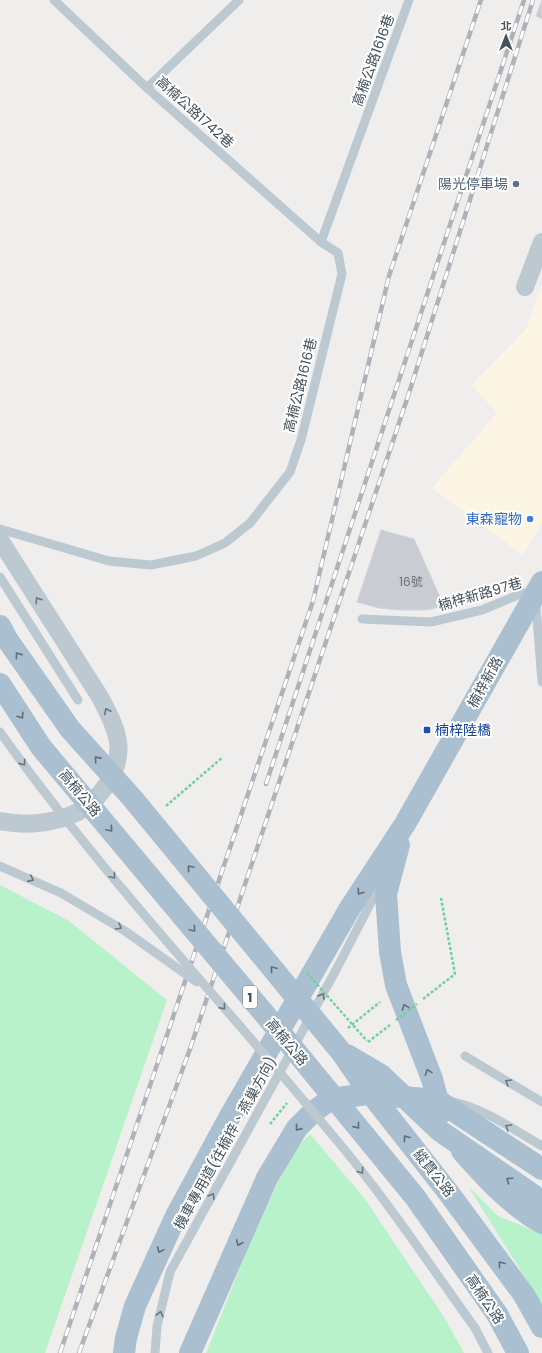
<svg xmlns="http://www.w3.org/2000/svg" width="542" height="1353" font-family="Poppins,'Noto Sans TC',sans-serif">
<rect width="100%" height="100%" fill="#f0eded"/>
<path fill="#fdf5e4" d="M542 285V522L523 555 432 488 497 413 472 385 526 329Z"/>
<g fill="#b7f2cb">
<path d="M0 885 69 921 167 1000 45 1353H0Z"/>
<path d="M310 1134 365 1199 444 1317 464 1353H206L259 1220 294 1151Z"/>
<path d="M468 1186 498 1216 542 1234V1305Z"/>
</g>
<g fill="#c9ccd3" stroke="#d1d4da">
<path d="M542 0V19L536 16Z"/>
<path d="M381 530 414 539 444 606 426 610H400L379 608 357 602Z"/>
</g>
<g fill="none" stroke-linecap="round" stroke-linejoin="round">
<g stroke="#6dd39b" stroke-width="2.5" stroke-dasharray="3 2" stroke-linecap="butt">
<path d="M166 806 223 757"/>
<path d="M423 999 455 974 441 898"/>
<path d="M348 1028 380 1002"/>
<path d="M368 1042 390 1025"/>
<path d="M270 1124 287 1103"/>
</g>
<g stroke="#bcc9d1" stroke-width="9">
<path d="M54 0 147 88 321 242"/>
<path d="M147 88 239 0"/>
<path d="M0 529 109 561 151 565 196 556 225 543 250 523 290 472 301 440 342 274 338 253 321 242 409 0"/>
<path d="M0 577 78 700"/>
<path d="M362 619 431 622 482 610 523 593H535L542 682"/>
<path d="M0 866 61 893"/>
<path d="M465 1056 542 1102"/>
<path d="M452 1102C484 1108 514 1130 542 1146"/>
<path d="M475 1328 488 1353"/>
<path d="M155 1353 157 1326 170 1272 336 970 380 885"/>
</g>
<g stroke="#bcc9d1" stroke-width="18">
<path d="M525 287 542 242"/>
<path d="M0 540 100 697C107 711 116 726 118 742 120 756 115 771 108 783 102 791 96 800 88 806 63 823 29 827 0 821"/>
</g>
<g stroke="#aabfcf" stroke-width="22">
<path d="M399 845 386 894 390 952 396 985 432 1079 441 1113"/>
<path d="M462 1151C487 1179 509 1204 542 1223"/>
<path d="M524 1295 542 1327"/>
<path d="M497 1314 518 1353"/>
<path d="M124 1353 126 1338 135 1306 176 1216 229 1118 350 908 405 824 542 582"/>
<path d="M190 1353 267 1178 297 1128 313 1112 331 1099 367 1094 437 1100 542 1169"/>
</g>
<g stroke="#afb3b9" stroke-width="4.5">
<g id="rail">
<path d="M266 784 524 0"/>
<path d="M60 1353 313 601 389 276 481 0"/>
<path d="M79 1353 190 1049 409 393 533 0"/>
</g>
</g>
<use href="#rail" stroke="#fff" stroke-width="3" stroke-dasharray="9" stroke-linecap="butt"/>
<g stroke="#6dd39b" stroke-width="2.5" stroke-dasharray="3 2" stroke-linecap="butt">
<path d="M307 973 367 1041"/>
<path d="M396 1020 417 1004"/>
</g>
<g stroke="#bcc9d1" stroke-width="9">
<path d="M0 732C101 874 223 1002 334 1137 385 1197 429 1264 475 1328"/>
<path d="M61 893 125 931 197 982"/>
</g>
<g stroke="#aabfcf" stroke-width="22">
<path d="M0 626 7 639 70 729 133 799 342 1053 364 1085 448 1192 524 1295"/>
<path d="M0 684 41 747 293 1048 415 1197 497 1314"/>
<path d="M347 1055 381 1075 440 1131 542 1201"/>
</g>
</g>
<defs><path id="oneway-chevron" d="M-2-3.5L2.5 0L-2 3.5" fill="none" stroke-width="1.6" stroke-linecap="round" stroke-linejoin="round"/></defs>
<g stroke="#68767f">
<use href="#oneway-chevron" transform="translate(38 600) rotate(-123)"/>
<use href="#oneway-chevron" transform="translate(107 711) rotate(-117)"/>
<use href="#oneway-chevron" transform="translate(23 763) rotate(55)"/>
<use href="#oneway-chevron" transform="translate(113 876) rotate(50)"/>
<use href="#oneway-chevron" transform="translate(31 879) rotate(24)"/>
<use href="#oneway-chevron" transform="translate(119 927) rotate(31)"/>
<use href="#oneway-chevron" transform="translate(322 996) rotate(-61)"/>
<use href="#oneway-chevron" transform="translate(223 1007) rotate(49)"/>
<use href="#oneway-chevron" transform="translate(508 1082) rotate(-149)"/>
<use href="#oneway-chevron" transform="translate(508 1127) rotate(-150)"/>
<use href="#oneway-chevron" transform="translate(361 1171) rotate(53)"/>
<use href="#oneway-chevron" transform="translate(212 1196) rotate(-61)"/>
<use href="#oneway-chevron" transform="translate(160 1314) rotate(-76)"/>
</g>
<g stroke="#5e6d79">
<use href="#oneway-chevron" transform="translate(18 655) rotate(-125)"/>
<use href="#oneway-chevron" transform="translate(21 716) rotate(57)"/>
<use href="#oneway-chevron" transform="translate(97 759) rotate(-132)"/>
<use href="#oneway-chevron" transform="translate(110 829) rotate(50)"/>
<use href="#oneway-chevron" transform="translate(190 868) rotate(-130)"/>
<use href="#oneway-chevron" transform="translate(360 892) rotate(123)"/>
<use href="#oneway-chevron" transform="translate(193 929) rotate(50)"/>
<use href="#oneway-chevron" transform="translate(273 969) rotate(-130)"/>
<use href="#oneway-chevron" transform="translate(405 1007) rotate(-110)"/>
<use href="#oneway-chevron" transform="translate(428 1072) rotate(-111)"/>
<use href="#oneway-chevron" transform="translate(357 1126) rotate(51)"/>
<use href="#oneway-chevron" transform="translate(298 1128) rotate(129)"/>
<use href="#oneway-chevron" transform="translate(406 1138) rotate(-128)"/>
<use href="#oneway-chevron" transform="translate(509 1180) rotate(-145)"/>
<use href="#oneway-chevron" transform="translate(239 1243) rotate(113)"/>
<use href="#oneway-chevron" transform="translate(160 1250) rotate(114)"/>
<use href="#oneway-chevron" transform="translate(501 1264) rotate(-127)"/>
</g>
<circle fill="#5c6f8a" stroke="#fff" stroke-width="1.5" cx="516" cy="184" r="4"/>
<circle fill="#3f7fe0" stroke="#fff" stroke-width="1.5" cx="530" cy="519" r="4"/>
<rect fill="#1a4fb4" stroke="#fff" stroke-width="1.5" x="423" y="726" width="8" height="8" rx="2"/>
<g text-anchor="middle" stroke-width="4" stroke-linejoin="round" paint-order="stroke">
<g font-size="12" fill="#65707a">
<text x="411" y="586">16號</text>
</g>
<rect fill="#fff" stroke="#7c868d" stroke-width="1" x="243" y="986" width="14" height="22" rx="3"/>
<g font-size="13" font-weight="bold" fill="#44525c">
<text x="250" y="1002">1</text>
</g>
<g font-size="14" fill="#44525c" stroke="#fff">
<text transform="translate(373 60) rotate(-70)" y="5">高楠公路1616巷</text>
<text transform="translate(195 112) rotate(42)" y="5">高楠公路1742巷</text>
<text transform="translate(300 385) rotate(-76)" y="5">高楠公路1616巷</text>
<text transform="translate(480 594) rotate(-16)" y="5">楠梓新路97巷</text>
<text transform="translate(485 682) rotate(-61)" y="5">楠梓新路</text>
<text transform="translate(80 793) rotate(50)" y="5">高楠公路</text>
<text transform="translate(287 1042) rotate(50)" y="5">高楠公路</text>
<text transform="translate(225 1143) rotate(-61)" y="5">機車專用道(往楠梓、燕巢方向)</text>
<text transform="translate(434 1173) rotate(52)" y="5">縱貫公路</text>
<text transform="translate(485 1299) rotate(56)" y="5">高楠公路</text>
</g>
<g font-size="14" fill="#4e5e75" stroke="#fff" text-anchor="end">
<text x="508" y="189">陽光停車場</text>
</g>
<g font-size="14" fill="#366cbe" stroke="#fff" text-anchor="end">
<text x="522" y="524">東森寵物</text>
</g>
<g font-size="14" fill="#164399" stroke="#fff" text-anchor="start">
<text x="435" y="735">楠梓陸橋</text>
</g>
</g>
<g transform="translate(506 36)" stroke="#ffffff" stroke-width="3" paint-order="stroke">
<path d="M0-3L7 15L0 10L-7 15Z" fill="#44525c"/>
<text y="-6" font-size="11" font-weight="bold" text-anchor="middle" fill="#44525c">北</text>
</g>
</svg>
